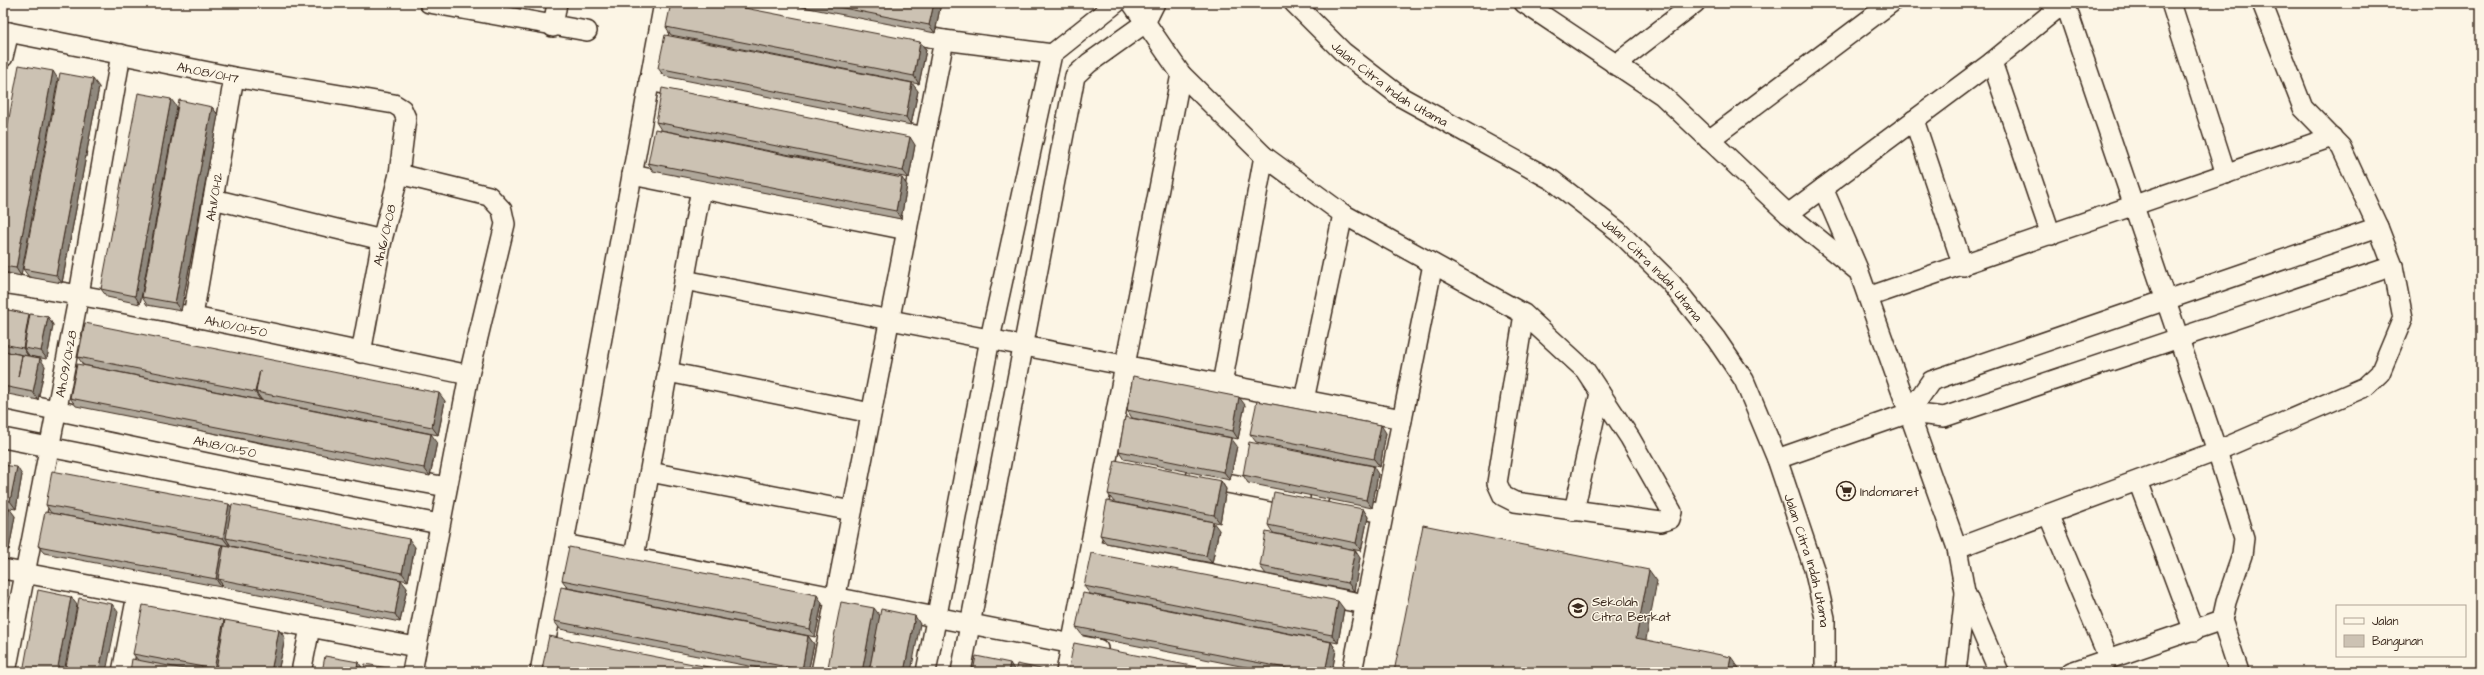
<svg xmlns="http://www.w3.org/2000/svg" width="2484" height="675" font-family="'Architects Daughter',sans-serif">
<rect width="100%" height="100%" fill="#fcf5e5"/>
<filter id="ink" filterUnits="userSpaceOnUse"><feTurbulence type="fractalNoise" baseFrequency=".025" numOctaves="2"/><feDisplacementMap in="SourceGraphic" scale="8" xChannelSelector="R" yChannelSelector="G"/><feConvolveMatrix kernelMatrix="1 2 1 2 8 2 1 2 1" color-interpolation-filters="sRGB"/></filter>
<g filter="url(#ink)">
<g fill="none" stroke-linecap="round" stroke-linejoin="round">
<g stroke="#3b2a1e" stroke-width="22">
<g id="minor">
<path d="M429 3 587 31"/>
<path d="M753 3 944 40 1052 54"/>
<path d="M1132 3 1181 74 1264 156 1343 214 1524 314 1585 370 1630 438 1672 512 1670 519 1661 522 1515 502 1503 496 1497 483 1524 314"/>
<path id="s1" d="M1294 3 1343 52 1401 97 1552 180 1618 231 1671 283 1716 339 1744 380 1777 459 1814 569 1825 618V672"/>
<path d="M1524 3 1662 95 1788 214 1859 272 1957 548 1965 592 1999 672"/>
<path d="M2065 3 2217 451 2244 538 2242 555 2226 602 2222 620 2239 672"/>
<path d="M2171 3 2226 174"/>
<path d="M553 27 557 3"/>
<path id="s2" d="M3 31 234 77 394 104 402 109 406 118 399 174 382 240 361 353"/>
<path d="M3 57 9 32"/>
<path d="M1992 62 2051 235"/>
<path d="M1615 65 1695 3"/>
<path d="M649 81 925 137"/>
<path d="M1914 120 1963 266"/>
<path d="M1709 140 1891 3"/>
<path d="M399 174 489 196 502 210 505 224 469 375 412 672"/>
<path d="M632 175 907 230"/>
<path d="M1823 188 1858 269"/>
<path d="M213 199 382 240"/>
<path d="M1788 214 1992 62 2064 3"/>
<path d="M684 280 1402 419"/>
<path id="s3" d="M3 283C160 306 314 343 469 375"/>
<path d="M1868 297 2332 137"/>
<path id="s4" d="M193 316 234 77"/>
<path d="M668 372 871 413"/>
<path d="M1222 384 1264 156"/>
<path id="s5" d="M3 399 259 453 447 487"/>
<path d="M1304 400 1343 214"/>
<path d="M1909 413 1931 381 2378 227"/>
<path d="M3 438 439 524"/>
<path d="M1777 459 1909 413 1944 417 2393 266"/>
<path d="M650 472 852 511"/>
<path d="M1196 477 1300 497"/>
<path d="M2138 481 2194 631"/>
<path d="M1338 504 1383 513"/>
<path d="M1574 511 1600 393"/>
<path d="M2048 514 2109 659"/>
<path d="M564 544 1098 649"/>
<path d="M1957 548 2217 451 2365 387 2380 373 2403 318 2393 266 2378 227 2341 147 2303 108 2262 3"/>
<path d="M1090 550 1365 604"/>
<path d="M634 557 701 189"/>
<path d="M3 569 416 647"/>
<path id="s6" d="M6 672 79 294 121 54"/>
<path d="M122 672 137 595"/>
<path d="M301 672 310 628"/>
<path d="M540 672 664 3"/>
<path d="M821 672 944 40"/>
<path d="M926 672 990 339 1052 54 1116 3"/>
<path d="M961 672 1075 76 1089 63 1145 23 1155 3"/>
<path d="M1066 672 1181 74"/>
<path d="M1352 672 1433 264"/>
<path d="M1956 672 1965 594"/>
<path d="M2071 672 2222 620"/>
</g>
</g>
<use href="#minor" stroke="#fcf5e5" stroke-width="19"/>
</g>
<g fill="#afa79a" stroke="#3b2a1e">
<path d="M783 3H941L935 33Z"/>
<path d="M666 27 926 50 919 84 671 35Z"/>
<path d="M658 68 918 91 911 125 664 76Z"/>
<path d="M99 87 62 283 29 277 23 269Z"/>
<path d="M177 107 140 304 107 297 101 289Z"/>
<path d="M212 107 218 115 181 311 147 305 142 297Z"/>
<path d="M656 122 915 145 909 178 661 130Z"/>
<path d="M3 150 21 276 3 272Z"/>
<path d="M648 163 907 185 901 219 653 171Z"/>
<path d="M3 309 30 315 48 317 53 325 47 359 29 356 28 354V356L3 351Z"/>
<path d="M3 351 22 355V356L45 366 38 400 3 393Z"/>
<path d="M78 357 445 401 438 435 261 400V399L260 400 83 365Z"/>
<path d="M70 398 437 442 430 476 76 406Z"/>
<path d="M1245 405 1238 439 1132 418 1127 410Z"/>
<path d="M1386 433 1380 467 1256 442 1250 434Z"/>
<path d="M1237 446 1230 480 1124 459 1119 451Z"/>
<path d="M3 465 22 475 16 509 3 507Z"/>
<path d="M1378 474 1372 508 1248 483 1243 475Z"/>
<path d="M1221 481 1226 489 1220 523 1114 502 1108 494Z"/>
<path d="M46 505 232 507 415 547 408 581 231 546 229 543V546L407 588 400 622 223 587 222 584 221 587 44 553 38 546 222 545 224 547V545L51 513Z"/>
<path d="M3 507 15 516 9 550 3 549Z"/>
<path d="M1363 509 1368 517 1361 551 1273 533 1268 525Z"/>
<path d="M1219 530 1212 563 1106 543 1100 535Z"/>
<path d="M1360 558 1354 591 1266 574 1260 566Z"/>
<path d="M562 580 822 603 815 637 568 588Z"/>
<path d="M1084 586 1344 609 1338 643 1090 594Z"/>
<path d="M224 620V621L285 638 278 672H130L138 660 133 654Z"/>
<path d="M554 621 808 636 814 644 808 672H779L560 629Z"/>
<path d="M1076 627 1331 642 1336 650 1332 672H1271L1082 635Z"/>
<path d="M542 669 734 672H544Z"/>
</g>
<g fill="#8f887d" stroke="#3b2a1e">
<path d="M934 3H941L935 33 929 25Z"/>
<path d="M920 42 926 50 919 84 914 76Z"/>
<path d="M53 71 58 79 21 276 16 268Z"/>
<path d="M93 79 99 87 62 283 56 275Z"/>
<path d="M912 83 918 91 911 125 906 117Z"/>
<path d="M171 99 177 107 140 304 135 296Z"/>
<path d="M212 107 218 115 181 311 175 303Z"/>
<path d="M910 137 915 145 909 178 903 171Z"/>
<path d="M902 178 907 185 901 219 896 211Z"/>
<path d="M29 314 35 322 24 348 28 354V356L23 348Z"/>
<path d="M48 317 53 325 47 359 41 351Z"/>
<path d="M40 358 45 366 38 400 33 392Z"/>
<path d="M260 370 256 392 261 399 260 400 255 392Z"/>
<path d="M439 393 445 401 438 435 432 427Z"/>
<path d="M1239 397 1245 405 1238 439 1233 431Z"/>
<path d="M1381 425 1386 433 1380 467 1374 459Z"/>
<path d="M431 434 437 442 430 476 424 468Z"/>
<path d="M1231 438 1237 446 1230 480 1224 472Z"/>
<path d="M1373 466 1378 474 1372 508 1366 500Z"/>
<path d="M17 467 22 475 16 509 10 501Z"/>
<path d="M1221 481 1226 489 1220 523 1214 515Z"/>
<path d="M229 504 235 512 226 538 229 543V546L223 538Z"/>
<path d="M9 508 15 516 9 550 3 542Z"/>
<path d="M1363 509 1368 517 1361 551 1356 543Z"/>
<path d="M1213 522 1219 530 1212 563 1206 556Z"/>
<path d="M409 539 415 547 408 581 402 573Z"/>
<path d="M222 545 228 553 218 579 222 584 221 587 216 579Z"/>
<path d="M1355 550 1360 558 1354 591 1348 583Z"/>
<path d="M1649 570 1657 581 1644 650 1636 638Z"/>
<path d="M401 580 407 588 400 622 395 614Z"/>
<path d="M817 595 822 603 815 637 810 629Z"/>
<path d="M71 597 77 605 64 672H57Z"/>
<path d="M1338 601 1344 609 1338 643 1332 635Z"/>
<path d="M112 604 118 612 106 672H99Z"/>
<path d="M874 608 880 616 869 672H862Z"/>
<path d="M915 616 920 624 911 672H904Z"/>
<path d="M224 620 229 628 216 669 218 672H217L214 669Z"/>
<path d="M279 630 285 638 278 672H271Z"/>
<path d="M808 636 814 644 808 672H804L802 670Z"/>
<path d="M1331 642 1336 650 1332 672H1325Z"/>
<path d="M1731 657 1739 668 1738 672H1728Z"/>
<path d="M358 662 364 670 363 672H356Z"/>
<path d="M1010 663 1015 671V672H1008Z"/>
</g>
<g fill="#ccc2b3" stroke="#3b2a1e">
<path d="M671 3H719L920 42 914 76 666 27Z"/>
<path d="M818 3H934L929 25Z"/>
<path d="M665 35 912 83 906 117 658 68Z"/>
<path d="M19 65 53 71 16 268 3 266V150Z"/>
<path d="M60 73 93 79 56 275 23 269Z"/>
<path d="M662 88 910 137 903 171 656 122Z"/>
<path d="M138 93 171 99 135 296 101 289Z"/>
<path d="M179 100 212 107 175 303 142 297Z"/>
<path d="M655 129 902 178 896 211 648 163Z"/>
<path d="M3 309 29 314 23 348 3 344Z"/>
<path d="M30 314 48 317 41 351 24 348Z"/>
<path d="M85 323 439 393 432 427 256 392 260 370 255 392 78 357Z"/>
<path d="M3 351 22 355 18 377 22 355 40 358 33 392 3 386Z"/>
<path d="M77 364 431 434 424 468 70 398Z"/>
<path d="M1133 376 1239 397 1233 431 1127 410Z"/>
<path d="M1257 401 1381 425 1374 459 1250 434Z"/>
<path d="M1125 417 1231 438 1224 472 1119 451Z"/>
<path d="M1249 442 1373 466 1366 500 1243 475Z"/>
<path d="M1115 460 1221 481 1214 515 1108 494Z"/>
<path d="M3 465 17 467 10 501 3 500Z"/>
<path d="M52 471 229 504 223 538 46 505Z"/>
<path d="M1274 492 1363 509 1356 543 1268 525Z"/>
<path d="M1107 501 1213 522 1206 556 1100 535Z"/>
<path d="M232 504 409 539 402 573 226 538Z"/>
<path d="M3 507 9 508 3 542Z"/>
<path d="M45 512 222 545 216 579 38 546Z"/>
<path d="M1423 525 1649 570 1636 638 1731 657 1728 672H1394Z"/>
<path d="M1266 532 1355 550 1348 583 1260 566Z"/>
<path d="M224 545 401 580 395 614 218 579Z"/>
<path d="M569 547 817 595 810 629 562 580Z"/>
<path d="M1091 553 1338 601 1332 635 1084 586Z"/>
<path d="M561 587 808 636 802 670 554 621Z"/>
<path d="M38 590 71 597 57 672H23Z"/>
<path d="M1083 593 1331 642 1325 672H1306L1076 627Z"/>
<path d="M79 598 112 604 99 672H65Z"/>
<path d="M841 602 874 608 862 672H827Z"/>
<path d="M143 605 224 620 214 669 133 654Z"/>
<path d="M881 609 915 616 904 672H869Z"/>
<path d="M225 620 279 630 271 672H233L216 669Z"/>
<path d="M549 636 734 672H556L542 669Z"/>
<path d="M1074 643 1222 672H1068Z"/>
<path d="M325 656 358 662 356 672H322Z"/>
<path d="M976 656 1010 663 1008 672H973Z"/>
<path d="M132 659 200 672H130Z"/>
<path d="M365 664 399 670 398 672H364Z"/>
<path d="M1017 664 1050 671V672H1015Z"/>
</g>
</g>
<defs>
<g id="supermarket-ring" transform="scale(1)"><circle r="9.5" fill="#fcf5e5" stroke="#3b2a1e" stroke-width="1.5"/><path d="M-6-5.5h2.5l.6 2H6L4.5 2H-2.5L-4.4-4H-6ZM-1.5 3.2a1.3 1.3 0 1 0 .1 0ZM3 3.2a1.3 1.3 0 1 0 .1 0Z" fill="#3b2a1e"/></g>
<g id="school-ring" transform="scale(1)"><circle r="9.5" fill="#fcf5e5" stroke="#3b2a1e" stroke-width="1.5"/><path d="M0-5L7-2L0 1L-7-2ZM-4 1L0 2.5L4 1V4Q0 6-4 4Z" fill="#3b2a1e"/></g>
</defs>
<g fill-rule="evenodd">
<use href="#supermarket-ring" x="1846" y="491"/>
<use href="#school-ring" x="1578" y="608"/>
</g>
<g text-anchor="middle" stroke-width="3" stroke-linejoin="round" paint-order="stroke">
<g font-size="13" fill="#3b2a1e" stroke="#fcf5e5">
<text dy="5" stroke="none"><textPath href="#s2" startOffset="209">Ah.08/01-17</textPath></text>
<text dy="5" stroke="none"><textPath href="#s1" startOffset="126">Jalan Citra Indah Utama</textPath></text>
<text dy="5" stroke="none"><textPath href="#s4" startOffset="121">Ah.11/01-12</textPath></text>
<text transform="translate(384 235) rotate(-77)" y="5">Ah.16/01-08</text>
<text dy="5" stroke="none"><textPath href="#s1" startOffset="450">Jalan Citra Indah Utama</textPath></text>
<text dy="5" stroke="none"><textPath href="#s3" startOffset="237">Ah.10/01-50</textPath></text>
<text dy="5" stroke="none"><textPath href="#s6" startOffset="314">Ah.09/01-28</textPath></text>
<text dy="5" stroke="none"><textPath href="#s5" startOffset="227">Ah.18/01-50</textPath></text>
<text dy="5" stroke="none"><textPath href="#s1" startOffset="786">Jalan Citra Indah Utama</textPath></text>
</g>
<g font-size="13" fill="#3b2a1e" stroke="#fcf5e5" text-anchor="start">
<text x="1860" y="496">Indomaret</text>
<text x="1592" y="606">Sekolah<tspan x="1592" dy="15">Citra Berkat</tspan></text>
</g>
</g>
<rect width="2484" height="675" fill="none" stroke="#fcf5e5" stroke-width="16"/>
<rect x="8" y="8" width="2468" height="659" fill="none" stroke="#3b2a1e" stroke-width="1.5" filter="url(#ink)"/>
<rect x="2336" y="605" width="130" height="52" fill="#fcf5e5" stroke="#afa495"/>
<rect x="2344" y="618" width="20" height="6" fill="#fcf5e5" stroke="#afa495"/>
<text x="2372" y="625" font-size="12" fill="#3b2a1e">Jalan</text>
<rect x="2344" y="635" width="20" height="12" fill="#ccc2b3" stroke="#afa495"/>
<text x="2372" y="645" font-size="12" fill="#3b2a1e">Bangunan</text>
</svg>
